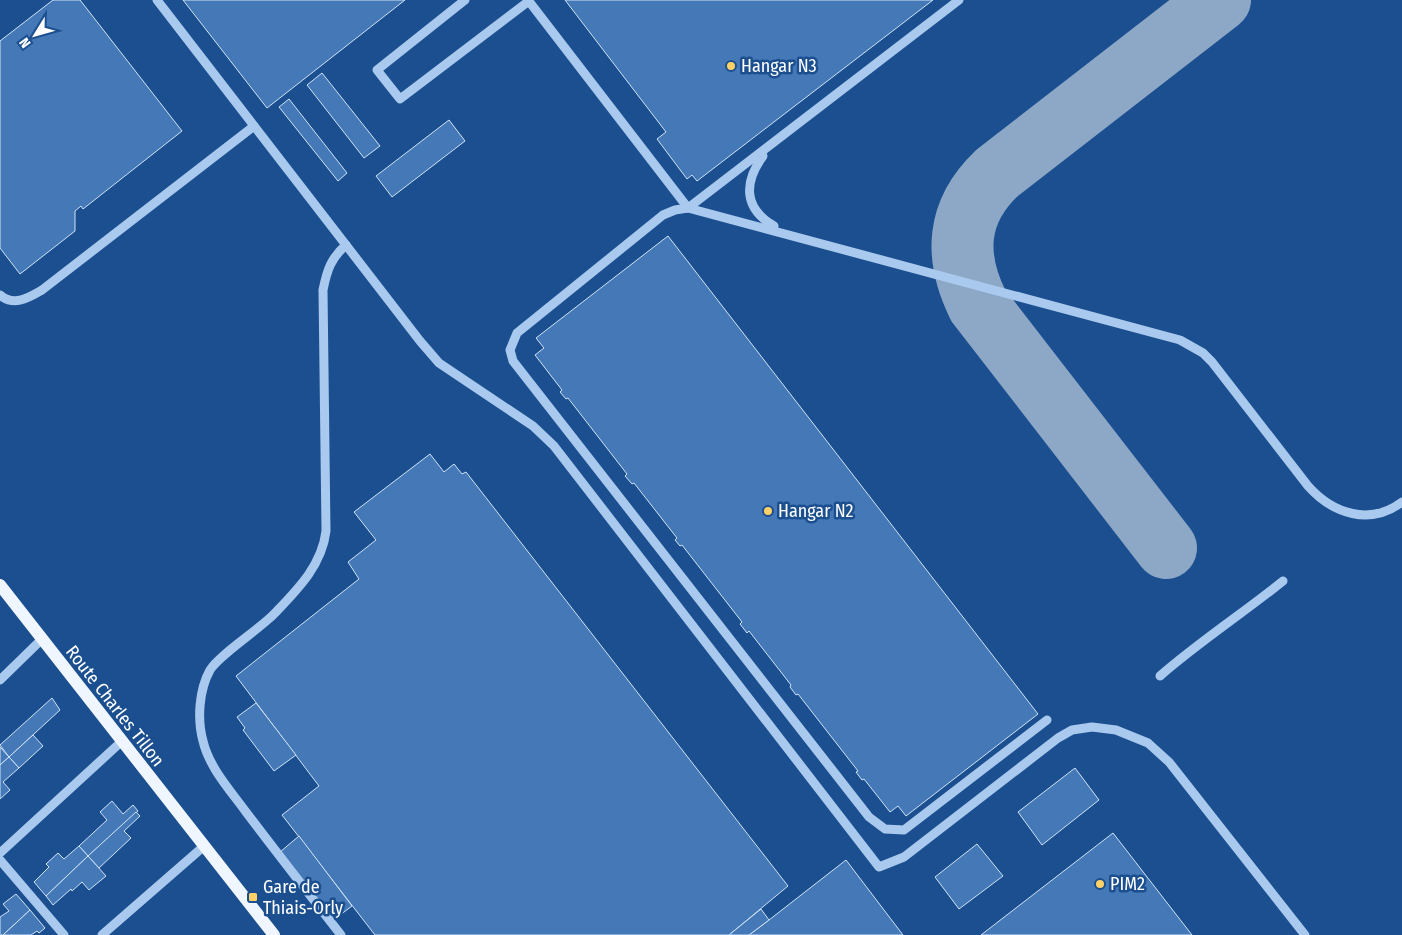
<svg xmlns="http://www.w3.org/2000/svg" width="1402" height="935" font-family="'Fira Sans Condensed',sans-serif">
<rect width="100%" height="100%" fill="#1b4f8f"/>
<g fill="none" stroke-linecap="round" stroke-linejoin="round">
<path stroke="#8da7c7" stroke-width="62" d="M1166 548 978 305C954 256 956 212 997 173L1220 0"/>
</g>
<g fill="#4478b7" stroke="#cfe3fa">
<path d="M53 0H80L182 131 83 209 81 206 75 211V231L20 274 0 248V41Z"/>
<path d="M183 0H405L267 108Z"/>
<path d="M565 0H933L697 181 692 175 687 179 657 139 666 132Z"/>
<path d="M322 73 380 146 364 158 307 85Z"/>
<path d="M289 99 347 173 338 181 279 107Z"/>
<path d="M449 120 465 141 392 197 376 176Z"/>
<path d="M668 236 1038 714 906 816 898 806 890 812 864 779 862 780 856 772 858 771 798 694 796 695 790 687 791 685 749 631 747 633 740 624 742 622 682 545 680 546 675 540 677 538 634 483 632 484 625 476 627 474 568 398 566 399 560 392 562 390 535 355 544 348 536 338Z"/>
<path d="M430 454 444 472 454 464 462 474 466 472 788 886 729 935H375L282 815 319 786 236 676 359 579 348 562 376 540 354 512Z"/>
<path d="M52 698 60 710 9 757 0 745Z"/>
<path d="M256 703 296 755 274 771 243 730 245 728 237 717Z"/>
<path d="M33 735 43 746 19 768 9 757Z"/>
<path d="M0 747 9 757 0 765Z"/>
<path d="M9 757 19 768 3 782 10 790 0 799V765Z"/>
<path d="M1075 768 1099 800 1042 845 1018 812Z"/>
<path d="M112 801 123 814 133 805 138 811 88 856 79 846 107 820 100 812Z"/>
<path d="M136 812 140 816 124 831 131 838 99 868 88 856Z"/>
<path d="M1113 833 1192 935H981Z"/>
<path d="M299 836 352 906 332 921 280 852Z"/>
<path d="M977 844 1003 876 959 909 935 877Z"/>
<path d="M79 846 88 856 46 896 34 882 49 867 46 864 58 853 64 859Z"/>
<path d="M88 856 106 876 89 890 82 882 72 891 71 889 53 905 46 896Z"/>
<path d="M846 860 903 935H749L769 920Z"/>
<path d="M16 894 30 910 3 935H0V917L9 911 3 904Z"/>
<path d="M761 909 769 920 749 935H729Z"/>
<path d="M30 910 45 928 39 933 37 931 31 935H3Z"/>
</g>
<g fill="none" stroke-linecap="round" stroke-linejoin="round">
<g stroke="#a9c9ee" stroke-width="9">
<path d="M157 0 420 341 439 363 533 426 554 446 879 867 904 857 1058 738 1072 730 1092 727 1116 730 1148 743 1169 762 1305 935"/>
<path d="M465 0 377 70 400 99 529 1"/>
<path d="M528 0 688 208 1180 340 1203 353 1212 362 1308 486C1333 514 1370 526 1402 502"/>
<path d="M959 0 688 208 675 210 663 215 517 333 510 350 513 361 869 817 885 829 904 830 1047 720"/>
<path d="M763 156C744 182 743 208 774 226"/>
<path d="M0 295C14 307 28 298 42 290L254 126"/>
<path d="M1160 676C1199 642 1242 614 1283 581"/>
<path d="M0 680 41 640"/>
<path d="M0 853 121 742"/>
<path d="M0 860 64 935"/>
<path d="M102 935 203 847"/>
<path d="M341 935C309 894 277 853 246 812 230 790 209 767 203 741 197 719 199 690 210 670 219 655 260 629 275 613 298 589 322 565 326 531L323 290C327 270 331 258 346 245"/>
</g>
<path stroke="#f0f6ff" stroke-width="12" d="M0 585 274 935"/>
</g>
<g fill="#ffd166" stroke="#1b4f8f" stroke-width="2">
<circle cx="731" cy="66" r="5"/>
<circle cx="768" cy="511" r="5"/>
<circle cx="1100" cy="884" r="5"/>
<rect x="248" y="892" width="10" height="10" rx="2.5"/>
</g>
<g text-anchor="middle" stroke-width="5" stroke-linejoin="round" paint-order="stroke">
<g font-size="18" fill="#fff" stroke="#1b4f8f" text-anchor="start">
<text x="741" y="72">Hangar N3</text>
<text x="778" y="517">Hangar N2</text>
<text x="1110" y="890">PIM2</text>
<text x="263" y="893">Gare de<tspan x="263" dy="21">Thiais-Orly</tspan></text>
</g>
<g font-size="18" fill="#fff" stroke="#1b4f8f">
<text transform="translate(115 706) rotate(52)" y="6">Route Charles Tillon</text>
</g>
</g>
<g transform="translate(35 35) rotate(233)" stroke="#1b4f8f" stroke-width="4" paint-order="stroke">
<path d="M0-4L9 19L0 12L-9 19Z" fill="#ffffff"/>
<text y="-8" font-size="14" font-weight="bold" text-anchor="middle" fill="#ffffff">N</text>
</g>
</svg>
